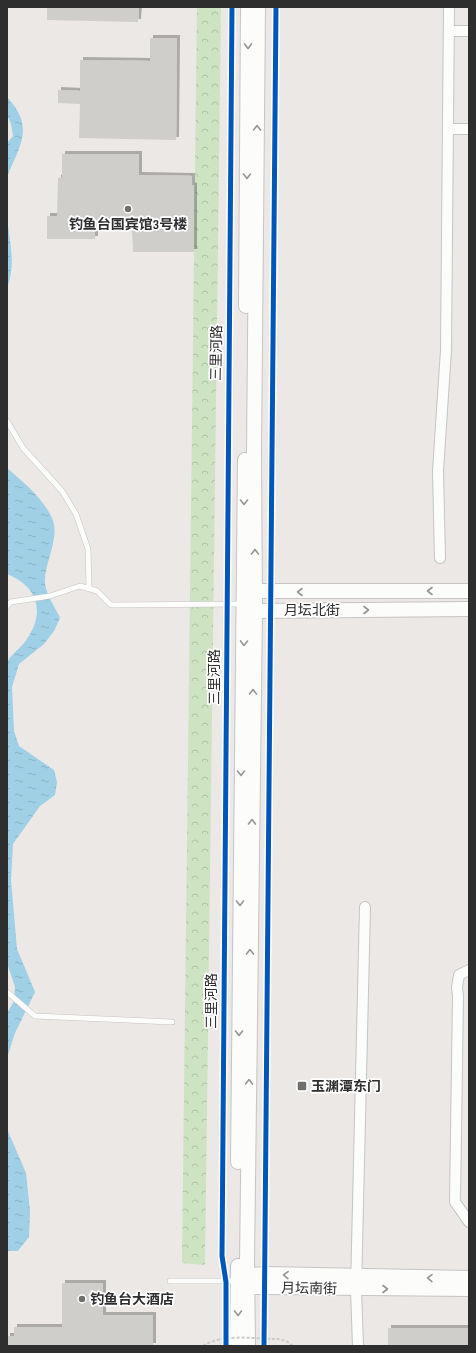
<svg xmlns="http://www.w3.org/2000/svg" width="476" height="1353" font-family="'Sofia Sans Condensed','Noto Sans SC',sans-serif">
<defs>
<pattern id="forest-crowns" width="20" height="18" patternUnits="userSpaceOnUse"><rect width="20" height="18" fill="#cde3c1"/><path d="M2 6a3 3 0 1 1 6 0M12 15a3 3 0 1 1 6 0" fill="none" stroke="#b0c3a6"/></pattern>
<pattern id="water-ripples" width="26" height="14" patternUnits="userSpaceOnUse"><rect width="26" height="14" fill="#9fd0e6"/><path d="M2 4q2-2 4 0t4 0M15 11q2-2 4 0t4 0" fill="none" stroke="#89b3c6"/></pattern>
<filter id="shadow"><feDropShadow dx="3" dy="-3" stdDeviation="0" flood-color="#0004"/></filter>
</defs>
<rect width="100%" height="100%" fill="#ebe8e5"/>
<path fill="url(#forest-crowns)" d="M197 7H221L205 1265 182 1263Z"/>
<g fill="url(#water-ripples)">
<path d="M7 97C35 127 20 145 7 177V143L13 136 11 124 7 115Z"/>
<path d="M7 219C10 243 16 265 7 288Z"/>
<path d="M7 468C24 483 42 497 52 518 61 538 43 565 45 584 47 596 55 607 60 618L54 631 44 644 19 664 12 687 14 731 19 746 54 770 57 782 55 795 40 806 13 844 11 880 17 949 35 992 15 1033 7 1058V1013L14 1001 15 987 7 963V662C12 653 22 647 27 639 46 611 37 586 7 574Z"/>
<path d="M7 1129 26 1173 30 1211 29 1237 18 1251H7Z"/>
</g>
<g fill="#d0cecb" filter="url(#shadow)">
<path d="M47 7H139L138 22 47 20Z"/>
<path d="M150 38H177L176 140 79 138 80 104 58 103V90L80 91V60L150 61Z"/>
<path d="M62 154H139V175L192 176V185L194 186V252H133L132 229H95V239H47V216H57L58 178 62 177Z"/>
<path d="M62 1283H103V1315H153V1346H7V1336H14V1327H62Z"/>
<rect x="388" y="1328" width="81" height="18"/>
</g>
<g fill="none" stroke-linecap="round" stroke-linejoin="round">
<g stroke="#c6c4c4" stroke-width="6">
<g id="service">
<path d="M7 421 23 448 62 491 76 514 88 549 89 588"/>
<path d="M7 606 11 602 50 596 80 586 97 591 111 605 243 604"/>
<path d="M7 992 35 1016 172 1022"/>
<path d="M170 1281H237"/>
</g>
</g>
<g stroke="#c6c4c4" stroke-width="12">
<g id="minor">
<path d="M449 31H469"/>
<path d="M448 129H469"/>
<path d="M440 558 438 471 446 350 449 7"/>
<path d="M469 970 459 975 457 987 458 996 455 1202 469 1222"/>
<path d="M358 1346 356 1289 365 907"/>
</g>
</g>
<g stroke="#c6c4c4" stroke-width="16">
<g id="secondary">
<path d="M246 306 248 7"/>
<path d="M255 591H469"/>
<path d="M246 605 255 611 469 609"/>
<path d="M238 1162 245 460"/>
<path d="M241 1279 248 1275 265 1274 469 1278"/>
<path d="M241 1282 248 1287H265L469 1289"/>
<path d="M237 1346 238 1266"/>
<path d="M248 1346 247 1263 255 611 254 453 258 7"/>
</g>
</g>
<use href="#service" stroke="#fcfcfb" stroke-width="5"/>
<use href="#minor" stroke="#fcfcfb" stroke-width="10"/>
<use href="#secondary" stroke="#fcfcfb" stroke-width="14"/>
<path stroke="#c9c9c8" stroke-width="2" stroke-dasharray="3 2" stroke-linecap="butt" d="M203 1346C223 1333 254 1339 278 1339L286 1341 293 1346"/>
<g stroke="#fff" stroke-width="8">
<g id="cycleway">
<path d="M226 1346V1282L222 1256 232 7"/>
<path d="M264 1346 276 7"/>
</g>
</g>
<use href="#cycleway" stroke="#0057b8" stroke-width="5"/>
</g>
<defs><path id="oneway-chevron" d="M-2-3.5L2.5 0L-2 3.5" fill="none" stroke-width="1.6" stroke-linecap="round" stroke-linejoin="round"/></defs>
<g stroke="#959594">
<use href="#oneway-chevron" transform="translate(248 46) rotate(90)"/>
<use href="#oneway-chevron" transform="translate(257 128) rotate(-89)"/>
<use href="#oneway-chevron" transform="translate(247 176) rotate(90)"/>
<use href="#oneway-chevron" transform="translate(244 502) rotate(90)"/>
<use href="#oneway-chevron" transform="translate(255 552) rotate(-90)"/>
<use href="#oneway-chevron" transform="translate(430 591) rotate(180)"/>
<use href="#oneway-chevron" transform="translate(300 592) rotate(180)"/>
<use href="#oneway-chevron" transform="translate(366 610)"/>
<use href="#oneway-chevron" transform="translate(244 643) rotate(91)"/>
<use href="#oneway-chevron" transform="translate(253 692) rotate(-89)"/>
<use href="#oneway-chevron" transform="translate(241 773) rotate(90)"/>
<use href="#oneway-chevron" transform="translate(252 822) rotate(-89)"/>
<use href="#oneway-chevron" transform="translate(240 903) rotate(90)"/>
<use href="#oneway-chevron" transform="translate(250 952) rotate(-89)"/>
<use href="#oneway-chevron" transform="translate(239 1033) rotate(90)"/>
<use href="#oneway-chevron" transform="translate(249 1082) rotate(-89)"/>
<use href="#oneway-chevron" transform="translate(286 1275) rotate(-178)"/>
<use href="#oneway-chevron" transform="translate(430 1278) rotate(-179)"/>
<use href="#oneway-chevron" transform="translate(385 1289)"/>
<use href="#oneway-chevron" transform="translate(238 1313) rotate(91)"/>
</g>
<g fill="#706f6e" stroke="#fff" stroke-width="1.5">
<circle cx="128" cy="209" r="4"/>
<rect x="297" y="1081" width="10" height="10" rx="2"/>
<circle cx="82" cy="1299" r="4"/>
</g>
<g text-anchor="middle" stroke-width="3.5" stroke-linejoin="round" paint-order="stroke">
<g font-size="14" font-weight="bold" fill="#2e2e2e" stroke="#fff" text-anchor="start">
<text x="128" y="229" text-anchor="middle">钓鱼台国宾馆3号楼</text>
<text x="311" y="1091">玉渊潭东门</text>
<text x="90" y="1304">钓鱼台大酒店</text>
</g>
<g font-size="14" fill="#2e2e2e" stroke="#fff">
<text transform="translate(216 353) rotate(-89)" y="5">三里河路</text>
<text x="312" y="615">月坛北街</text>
<text transform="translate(214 677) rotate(-90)" y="5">三里河路</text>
<text transform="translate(211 1001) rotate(-90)" y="5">三里河路</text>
<text transform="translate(309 1288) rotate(1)" y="5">月坛南街</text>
</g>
</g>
<rect width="476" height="1353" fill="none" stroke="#2e2e2e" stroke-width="16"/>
</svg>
